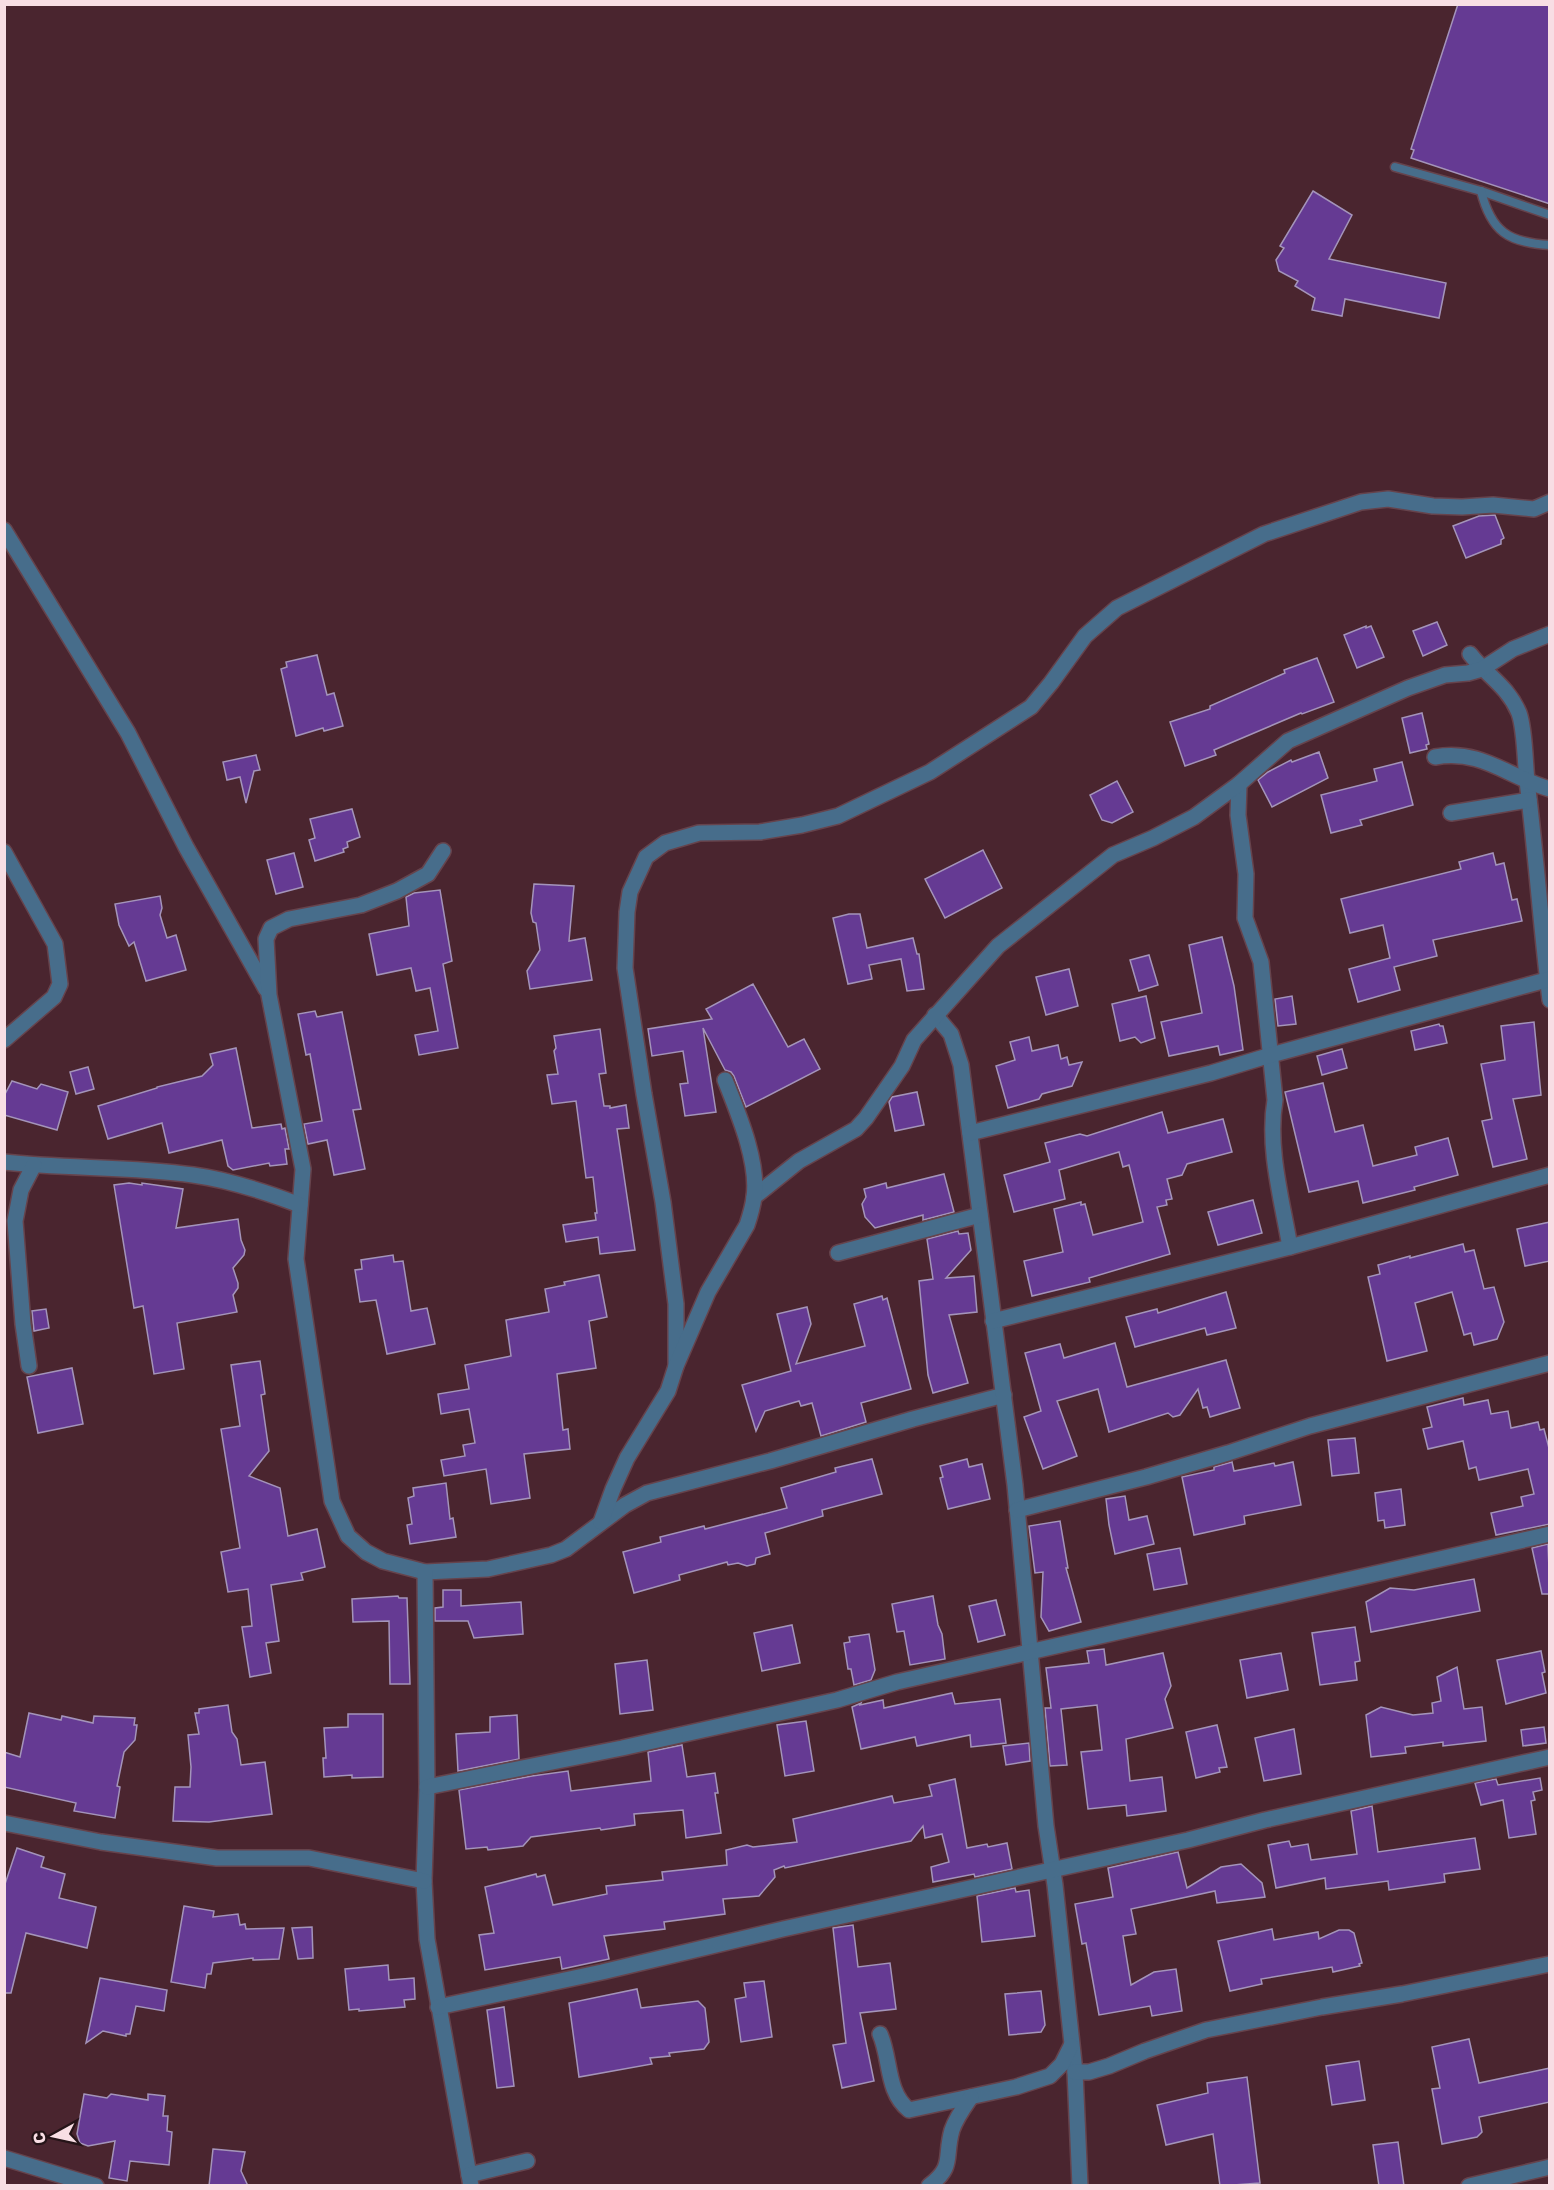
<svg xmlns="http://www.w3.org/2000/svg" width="1554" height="2190" font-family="Rubik,sans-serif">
<rect width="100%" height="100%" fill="#4a252f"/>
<g fill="#653a93" stroke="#a494ba" stroke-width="1.5">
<path d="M1458 4H1550V204L1411 158 1414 150 1411 149Z"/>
<path d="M1313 191 1352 215 1329 259 1446 283 1439 318 1345 299 1342 316 1312 310 1315 298 1295 286 1298 281 1279 271 1276 260 1284 248 1280 246Z"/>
<path d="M1495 515 1504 538 1501 540V544L1466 558 1453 526 1479 516Z"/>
<path d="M1437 622 1447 645 1423 656 1413 631Z"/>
<path d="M1366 626V628L1371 626 1384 657 1357 668 1344 635Z"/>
<path d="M317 655 327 695 334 693 343 726 324 731 323 728 296 736 281 669 287 667 286 662Z"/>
<path d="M1317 658 1334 702 1302 714 1301 713 1214 750 1216 755 1185 766 1170 722 1210 709V706L1285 673 1284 670Z"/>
<path d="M1422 713 1429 744 1426 745 1427 749 1410 753 1402 718Z"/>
<path d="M1319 752 1328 778 1272 807 1258 780 1268 772 1291 760 1292 762Z"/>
<path d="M256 755 260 770 254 771 246 803 240 777 227 780 223 762Z"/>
<path d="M1402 762 1413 805 1360 820 1362 825 1331 833 1321 795 1377 781 1374 769Z"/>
<path d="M1117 781 1133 812 1112 823 1102 820 1090 795Z"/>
<path d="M352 809 360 837 347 842 348 847 343 849 344 852 315 861 309 840 315 838 310 819Z"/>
<path d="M983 850 1002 888 945 918 925 879Z"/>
<path d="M294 853 303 887 276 894 267 860Z"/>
<path d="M1493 853 1496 865 1504 863 1512 900 1517 899 1522 921 1433 940 1437 956 1394 967 1400 990 1358 1002 1349 969 1390 958 1383 925 1350 933 1341 899 1461 869 1459 862Z"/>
<path d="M534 884 574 886 569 941 585 938 592 980 530 989 527 971 540 950 536 923 533 922 531 913Z"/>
<path d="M440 890 452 961 443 964 458 1048 419 1055 415 1035 438 1031 430 988 416 991 411 968 377 975 369 934 409 926 406 897 414 893Z"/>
<path d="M160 896 162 908 160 915 167 938 176 935 186 970 146 981 134 942 129 946 119 925 115 904Z"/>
<path d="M849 914H860L867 948 913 938 917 954H919L924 989 907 991 901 959 869 965 872 979 848 984 833 918Z"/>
<path d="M1222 937 1234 986 1243 1050 1220 1055 1218 1046 1169 1056 1161 1022 1202 1013 1189 945Z"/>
<path d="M1149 955 1158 985 1139 991 1130 960Z"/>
<path d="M1069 969 1078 1006 1046 1015 1036 977Z"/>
<path d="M753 984 788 1047 804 1039 820 1069 746 1107 734 1076 731 1072 725 1070 703 1028 716 1112 685 1116 680 1084 688 1083 683 1051 652 1056 648 1029 712 1019 706 1009Z"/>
<path d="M1146 996 1155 1038 1141 1043 1135 1037 1120 1041 1112 1004Z"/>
<path d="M1292 996 1296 1024 1278 1026 1275 999Z"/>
<path d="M315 1011 317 1017 342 1012 361 1109 353 1110 365 1169 334 1175 327 1140 308 1144 304 1124 322 1121 310 1054 306 1055 298 1014Z"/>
<path d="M1534 1022 1541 1095 1513 1099 1527 1159 1493 1167 1482 1121 1492 1119 1481 1064 1505 1060 1501 1026Z"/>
<path d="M1439 1024 1440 1026H1443L1447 1043 1415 1050 1411 1031Z"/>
<path d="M600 1029 606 1073 599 1074 604 1106H610V1108L626 1105 629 1128 617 1129 635 1250 600 1254 598 1237 566 1242 563 1225 596 1220 595 1213H597L593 1177 586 1178 576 1101 552 1104 547 1075 558 1074 554 1051 556 1048 554 1036Z"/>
<path d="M1029 1037 1032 1051 1058 1045 1061 1059 1067 1057 1069 1065 1082 1062 1072 1086 1042 1094 1039 1099 1008 1108 996 1066 1015 1060 1010 1042Z"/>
<path d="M236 1048 252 1128 281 1124 282 1129 285 1128 289 1149H285L287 1164 270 1166 269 1163 233 1170 228 1166 222 1140 169 1153 162 1123 108 1139 98 1106 157 1088V1087L202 1076 213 1065 210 1054Z"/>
<path d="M1342 1049 1347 1068 1322 1075 1317 1056Z"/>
<path d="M88 1067 94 1089 76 1094 70 1072Z"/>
<path d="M12 1081 37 1089 41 1084 68 1092 57 1130 4 1115V1096Z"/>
<path d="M1323 1083 1335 1132 1363 1125 1373 1166 1417 1155 1415 1147 1448 1138 1458 1175 1414 1187 1415 1190 1363 1203 1358 1181 1309 1192 1285 1092Z"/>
<path d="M917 1092 924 1125 895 1131 889 1102 892 1097Z"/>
<path d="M1162 1112 1168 1133 1223 1119 1232 1152 1187 1164 1182 1175 1167 1179 1172 1199 1166 1200 1167 1205 1157 1207 1170 1254 1089 1278 1090 1282 1032 1296 1024 1261 1063 1252 1054 1209 1081 1202V1205L1085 1204 1093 1235 1143 1222 1129 1165 1123 1167 1119 1152 1059 1170 1065 1199 1014 1212 1004 1175 1050 1162 1045 1143 1080 1134 1087 1136Z"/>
<path d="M944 1174 954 1212 923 1220V1215L875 1228 865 1217 862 1204 866 1197 864 1189 886 1183 887 1188Z"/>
<path d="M129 1183 142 1185V1183L183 1189 176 1228 238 1219 241 1240 245 1250 244 1255 233 1268 238 1283V1288L233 1295 237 1312 177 1323 184 1369 154 1374 143 1306 134 1308 114 1185Z"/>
<path d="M1253 1200 1262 1233 1218 1245 1208 1212Z"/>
<path d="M1550 1222V1261L1525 1266 1517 1229Z"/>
<path d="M958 1231 959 1234 968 1233 971 1250 946 1278 974 1276 977 1312 949 1315 968 1383 933 1393 928 1375 919 1281 933 1279 927 1239Z"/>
<path d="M1463 1244 1465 1252 1474 1250 1484 1289 1494 1287 1504 1322 1497 1339 1474 1345 1471 1333 1464 1335 1452 1292 1415 1303 1427 1351 1387 1361 1368 1277 1380 1274 1378 1265 1410 1256V1258Z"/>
<path d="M393 1255 394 1262 403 1261 411 1311 427 1308 435 1344 387 1354 376 1300 360 1302 355 1270 362 1269 361 1260Z"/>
<path d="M599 1275 607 1317 589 1321 596 1368 557 1374 563 1430 568 1429 570 1449 524 1454 530 1498 491 1504 486 1469 444 1476 441 1460 465 1456 463 1445 475 1443 469 1409 441 1414 438 1394 469 1389 465 1365 511 1356 506 1320 549 1312 545 1289 565 1285 564 1282Z"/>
<path d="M1226 1292 1236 1328 1207 1335 1205 1328 1135 1347 1126 1317 1157 1309 1158 1313Z"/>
<path d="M882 1296 883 1300 887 1298 911 1389 861 1403 866 1422 821 1436 812 1403 801 1406 799 1401 765 1411 756 1431 742 1385 791 1371 777 1314 807 1307 811 1324 796 1364 865 1346 854 1304Z"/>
<path d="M46 1309 49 1328 34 1331 32 1311Z"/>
<path d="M1115 1343 1127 1387 1226 1360 1240 1408 1210 1417 1207 1407 1203 1408 1198 1389 1180 1415 1173 1417 1168 1413 1109 1432 1098 1389 1057 1401 1077 1456 1043 1469 1024 1417 1041 1411 1025 1353 1060 1344 1064 1358Z"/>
<path d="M260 1361 265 1394 261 1395 269 1451 249 1476 280 1488 288 1536 317 1529 325 1567 301 1573 303 1580 271 1585 279 1641 266 1643 271 1673 250 1677 242 1627 252 1626 248 1589 228 1592 221 1552 240 1548 221 1429 240 1426 231 1365Z"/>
<path d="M72 1368 83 1424 38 1433 27 1377Z"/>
<path d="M1463 1398 1464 1405 1488 1400 1491 1414 1508 1411 1511 1428 1538 1422 1540 1430 1544 1429 1550 1452V1524L1496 1535 1491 1513 1523 1506 1521 1497 1534 1494 1528 1469 1479 1480 1476 1467 1469 1469 1463 1441 1428 1449 1423 1429 1432 1427 1427 1407Z"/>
<path d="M1355 1438 1359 1473 1332 1476 1328 1440Z"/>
<path d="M872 1459 882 1494 822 1510 823 1516 765 1533 770 1554 756 1558 755 1564 747 1566 738 1563 728 1565 727 1562 679 1575 680 1580 634 1593 623 1552 661 1542 660 1537 704 1526 705 1529 787 1508 781 1488 836 1472 835 1468Z"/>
<path d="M967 1459 969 1467 982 1464 990 1499 948 1509 940 1478 943 1477 940 1466Z"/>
<path d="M1232 1462 1234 1471 1274 1463 1275 1466 1293 1462 1301 1505 1244 1516 1245 1524 1194 1535 1182 1477 1214 1470V1467Z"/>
<path d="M446 1483 450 1519 453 1518 456 1537 410 1544 407 1525 412 1524 408 1498 414 1496 413 1488Z"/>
<path d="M1401 1489 1405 1525 1385 1528 1384 1520 1378 1521 1375 1493Z"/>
<path d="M1125 1496 1129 1520 1147 1516 1154 1544 1115 1554 1109 1525 1106 1499Z"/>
<path d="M1060 1521 1068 1568H1066L1081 1622 1049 1631 1041 1617 1043 1572 1035 1573 1029 1526Z"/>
<path d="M1548 1544 1550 1594H1542L1532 1548Z"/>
<path d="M1180 1548 1187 1584 1154 1590 1147 1554Z"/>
<path d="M1474 1579 1480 1611 1371 1632 1366 1602 1390 1588 1414 1590Z"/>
<path d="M443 1590H461V1606L521 1602 523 1634 474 1638 468 1621H435V1608L443 1607Z"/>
<path d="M398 1596 399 1598H407L410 1684H390L389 1621 353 1622 352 1599Z"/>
<path d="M933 1596 938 1625 942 1634 945 1659 910 1665 904 1631 897 1632 892 1604Z"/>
<path d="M996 1600 1005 1635 978 1642 969 1606Z"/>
<path d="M792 1625 800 1663 762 1671 754 1633Z"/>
<path d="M1355 1627 1360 1661 1355 1662 1357 1680 1320 1685 1312 1633Z"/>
<path d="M869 1634 875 1670 871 1680 854 1685 851 1669H848L844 1643 850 1642 849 1637Z"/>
<path d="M1104 1649 1106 1665 1163 1653 1171 1686 1165 1699 1173 1728 1126 1739 1130 1781 1162 1777 1166 1811 1127 1816 1126 1805 1088 1809 1081 1752 1102 1750 1097 1705 1061 1709 1067 1765 1050 1766 1045 1708H1051L1046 1668 1089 1663 1087 1651Z"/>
<path d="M1541 1651 1545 1672 1542 1673 1546 1693 1506 1704 1497 1660Z"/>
<path d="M1281 1653 1288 1690 1247 1698 1240 1660Z"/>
<path d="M647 1660 653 1710 620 1714 615 1664Z"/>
<path d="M1457 1667 1464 1709 1482 1707 1486 1741 1443 1746V1742L1405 1747 1406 1753 1371 1757 1366 1715 1381 1707 1413 1715 1433 1713 1432 1703 1441 1701 1437 1677Z"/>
<path d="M952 1693 955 1704 1000 1699 1006 1743 971 1747 970 1735 917 1746 915 1737 861 1749 852 1707 861 1703 860 1705 883 1700 884 1708Z"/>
<path d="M228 1705 232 1732 237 1739 241 1765 265 1762 272 1814 209 1822 173 1821 175 1787H190L191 1767 188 1735 199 1734 195 1713H199V1709Z"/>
<path d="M29 1713 61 1720 62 1716 93 1723 94 1716 135 1718 134 1725H137L135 1740 124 1752 117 1786 120 1787 115 1818 74 1811 76 1803 4 1787V1752L20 1757Z"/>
<path d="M348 1714H383V1777L352 1778V1775L324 1777 323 1758H326L324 1728 348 1727Z"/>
<path d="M517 1715 519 1759 458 1771 456 1734 490 1732V1717Z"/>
<path d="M806 1721 814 1771 785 1776 777 1725Z"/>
<path d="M1217 1725 1227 1767 1219 1768 1220 1772 1196 1778 1186 1732Z"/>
<path d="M1544 1727 1546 1743 1523 1746 1521 1730Z"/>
<path d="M1294 1729 1301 1774 1264 1781 1255 1738Z"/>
<path d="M1029 1743 1030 1761 1006 1765 1003 1746Z"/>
<path d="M682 1745 687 1777 715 1773 718 1793H715L721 1833 686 1838 683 1810 634 1814 635 1825 601 1830 600 1828 531 1837 523 1846 488 1850 487 1847 466 1849 459 1790 532 1776 568 1771 571 1791 651 1781 648 1752Z"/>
<path d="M1540 1778 1542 1790 1533 1792 1535 1800 1531 1801 1536 1834 1509 1838 1503 1800 1481 1805 1475 1783 1496 1779 1498 1785Z"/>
<path d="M955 1779 967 1848 987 1844 988 1847 1007 1843 1012 1869 975 1877 974 1874 933 1882 931 1867 949 1862 942 1834 925 1838 923 1826 911 1841 785 1868 784 1866 774 1870 775 1877 759 1896 723 1899 725 1914 664 1922 665 1929 604 1936 609 1959 562 1969 560 1957 485 1970 479 1935 494 1933 485 1887 536 1874 537 1877 545 1875 553 1905 607 1894 606 1886 663 1880 662 1872 727 1865 726 1850 747 1845 753 1847 797 1842 793 1819 892 1796 894 1803 932 1796 929 1785Z"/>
<path d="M1372 1806 1378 1852 1475 1838 1480 1869 1444 1874 1445 1882 1389 1890 1388 1881 1326 1889 1325 1878 1276 1888 1268 1845 1289 1841 1291 1847 1308 1844 1311 1860 1357 1854 1351 1811Z"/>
<path d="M17 1848 44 1857 41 1867 65 1874 59 1898 96 1907 87 1948 26 1933 11 1993H4V1887Z"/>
<path d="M1178 1852 1187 1888 1221 1867 1241 1864 1262 1883 1265 1897 1217 1903 1215 1891 1131 1909 1136 1934 1123 1936 1131 1985 1154 1972 1176 1969 1182 2011 1152 2016 1150 2006 1099 2015 1086 1943 1082 1944 1075 1904 1113 1897 1108 1868Z"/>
<path d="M1015 1888 1016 1892 1029 1890 1035 1936 982 1942 977 1896Z"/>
<path d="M184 1906 214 1911 213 1917 238 1914 240 1925 245 1924 246 1929 284 1928 279 1959 253 1960V1958L213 1963 211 1974H207L205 1988 171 1982Z"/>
<path d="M853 1925 858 1967 890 1963 896 2009 860 2013 874 2081 842 2088 833 2045 846 2043 833 1928Z"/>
<path d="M312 1927 313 1958 298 1959 292 1928Z"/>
<path d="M1272 1929 1274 1940 1318 1932 1319 1939 1339 1930H1349L1354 1933 1362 1963 1359 1964 1360 1966 1333 1972 1332 1967 1261 1979 1262 1984 1230 1991 1218 1941Z"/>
<path d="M388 1965 389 1980 414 1978 415 1999 404 2000 405 2007 359 2011V2009L349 2010 345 1969Z"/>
<path d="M100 1978 167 1990 164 2011 136 2006 130 2034H126V2036L103 2031 86 2043Z"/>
<path d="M764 1981 772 2037 741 2042 735 1999 746 1997 744 1983Z"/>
<path d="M637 1989 641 2008 698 2001 705 2008 709 2042 704 2049 669 2053 670 2056 650 2058 652 2064 579 2077 569 2003Z"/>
<path d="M1041 1991 1045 2025 1041 2032 1009 2035 1005 1994Z"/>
<path d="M504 2007 514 2086 497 2088 487 2010Z"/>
<path d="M1469 2039 1479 2083 1550 2068V2102L1479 2117 1482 2132 1477 2137 1442 2144 1432 2089 1440 2088 1432 2047Z"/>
<path d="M1359 2061 1365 2100 1332 2105 1326 2066Z"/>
<path d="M1247 2077 1260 2183 1220 2186 1213 2134 1166 2145 1157 2105 1208 2093 1207 2083Z"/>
<path d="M84 2094 107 2098 111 2094 148 2100V2094L165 2096 163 2116H168L167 2131 172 2132 169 2165 130 2161 127 2181 109 2178 115 2141 88 2146 80 2143 77 2134Z"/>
<path d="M1398 2142 1404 2186H1379L1373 2145Z"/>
<path d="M213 2149 245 2152 241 2171 248 2186H209Z"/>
</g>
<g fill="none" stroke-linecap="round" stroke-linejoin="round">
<g stroke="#66434c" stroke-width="11">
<g id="lane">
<path d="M1395 167 1481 191 1550 215"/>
<path d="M1481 191C1491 231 1508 243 1550 245"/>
</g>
</g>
<g stroke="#66434c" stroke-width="18">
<g id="street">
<path d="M4 530 128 733 186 847 266 989"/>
<path d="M1470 654C1487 676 1507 685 1519 713 1525 729 1525 763 1527 781 1536 854 1541 927 1550 1000"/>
<path d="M1435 757C1483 749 1507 777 1550 789"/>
<path d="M1239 784 1238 815 1246 874 1245 918 1261 962 1275 1100C1267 1148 1282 1200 1290 1247"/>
<path d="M1451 813 1529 800"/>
<path d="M443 851 428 874 397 891 361 905 289 919 271 928 266 939 269 995 303 1169 296 1259 332 1501 348 1536 366 1552 383 1561 425 1572 488 1569 551 1555 566 1549 625 1505 647 1493 770 1461 913 1419 1004 1395"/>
<path d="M4 852 55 944 60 984 54 997 4 1040"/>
<path d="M935 1015 951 1034 961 1065 1015 1485 1046 1826 1055 1885 1075 2072 1080 2186"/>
<path d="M970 1133 1211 1073 1271 1055 1550 979"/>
<path d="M4 1162C67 1169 131 1166 193 1175 230 1180 266 1192 300 1205"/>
<path d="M754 1197 799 1161 856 1129 866 1118 902 1066 914 1040 998 946 1113 855 1153 838 1194 817 1239 784 1288 741 1408 688 1445 675 1468 673 1482 669 1513 649 1550 634"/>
<path d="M838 1253 980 1215"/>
<path d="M993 1321 1290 1247 1550 1175"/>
<path d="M29 1366 23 1324 15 1221 21 1190 34 1165"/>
<path d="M676 1366V1304L663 1202 644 1094 625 968 627 912 630 892 646 857 665 843 699 833 760 832 802 825 838 816 930 772 1031 707 1051 683 1085 636 1117 608 1264 534 1361 502 1388 499 1433 506 1462 507 1493 505 1534 509 1550 502"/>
<path d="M1017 1510 1146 1477 1228 1453 1310 1426 1550 1363"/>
<path d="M601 1522 613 1489 627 1458 668 1391 676 1366 708 1292 747 1225C750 1216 753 1206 754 1197 759 1162 738 1113 725 1080"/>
<path d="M425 1572 427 1787 424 1881 427 1939 471 2186"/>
<path d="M427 1787 622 1748 837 1700 897 1682 1550 1534"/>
<path d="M4 1823 101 1842 217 1858H309L424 1881"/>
<path d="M438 2007 602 1972 783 1929 1188 1840 1265 1820 1550 1757"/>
<path d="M880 2034C891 2059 886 2092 909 2110L1016 2087 1050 2076 1062 2064 1071 2046"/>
<path d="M1075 2072H1089L1109 2066 1145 2051 1206 2030 1322 2007 1402 1994 1550 1964"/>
<path d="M4 2158 96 2186"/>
<path d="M469 2175 527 2161"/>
<path d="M929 2186C955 2166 944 2158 952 2130 956 2118 964 2107 971 2097"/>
<path d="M1469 2186 1550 2167"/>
</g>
</g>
<use href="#lane" stroke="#476d8b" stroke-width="8"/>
<use href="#street" stroke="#476d8b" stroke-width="15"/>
</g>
<rect width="1554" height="2190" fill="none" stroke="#f8dee4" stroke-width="12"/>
<g transform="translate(54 2136) rotate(262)" stroke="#251418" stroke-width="4.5" paint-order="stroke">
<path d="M0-4.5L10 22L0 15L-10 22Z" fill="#f8dee4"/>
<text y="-9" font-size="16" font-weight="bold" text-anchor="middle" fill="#f8dee4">С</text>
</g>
</svg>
